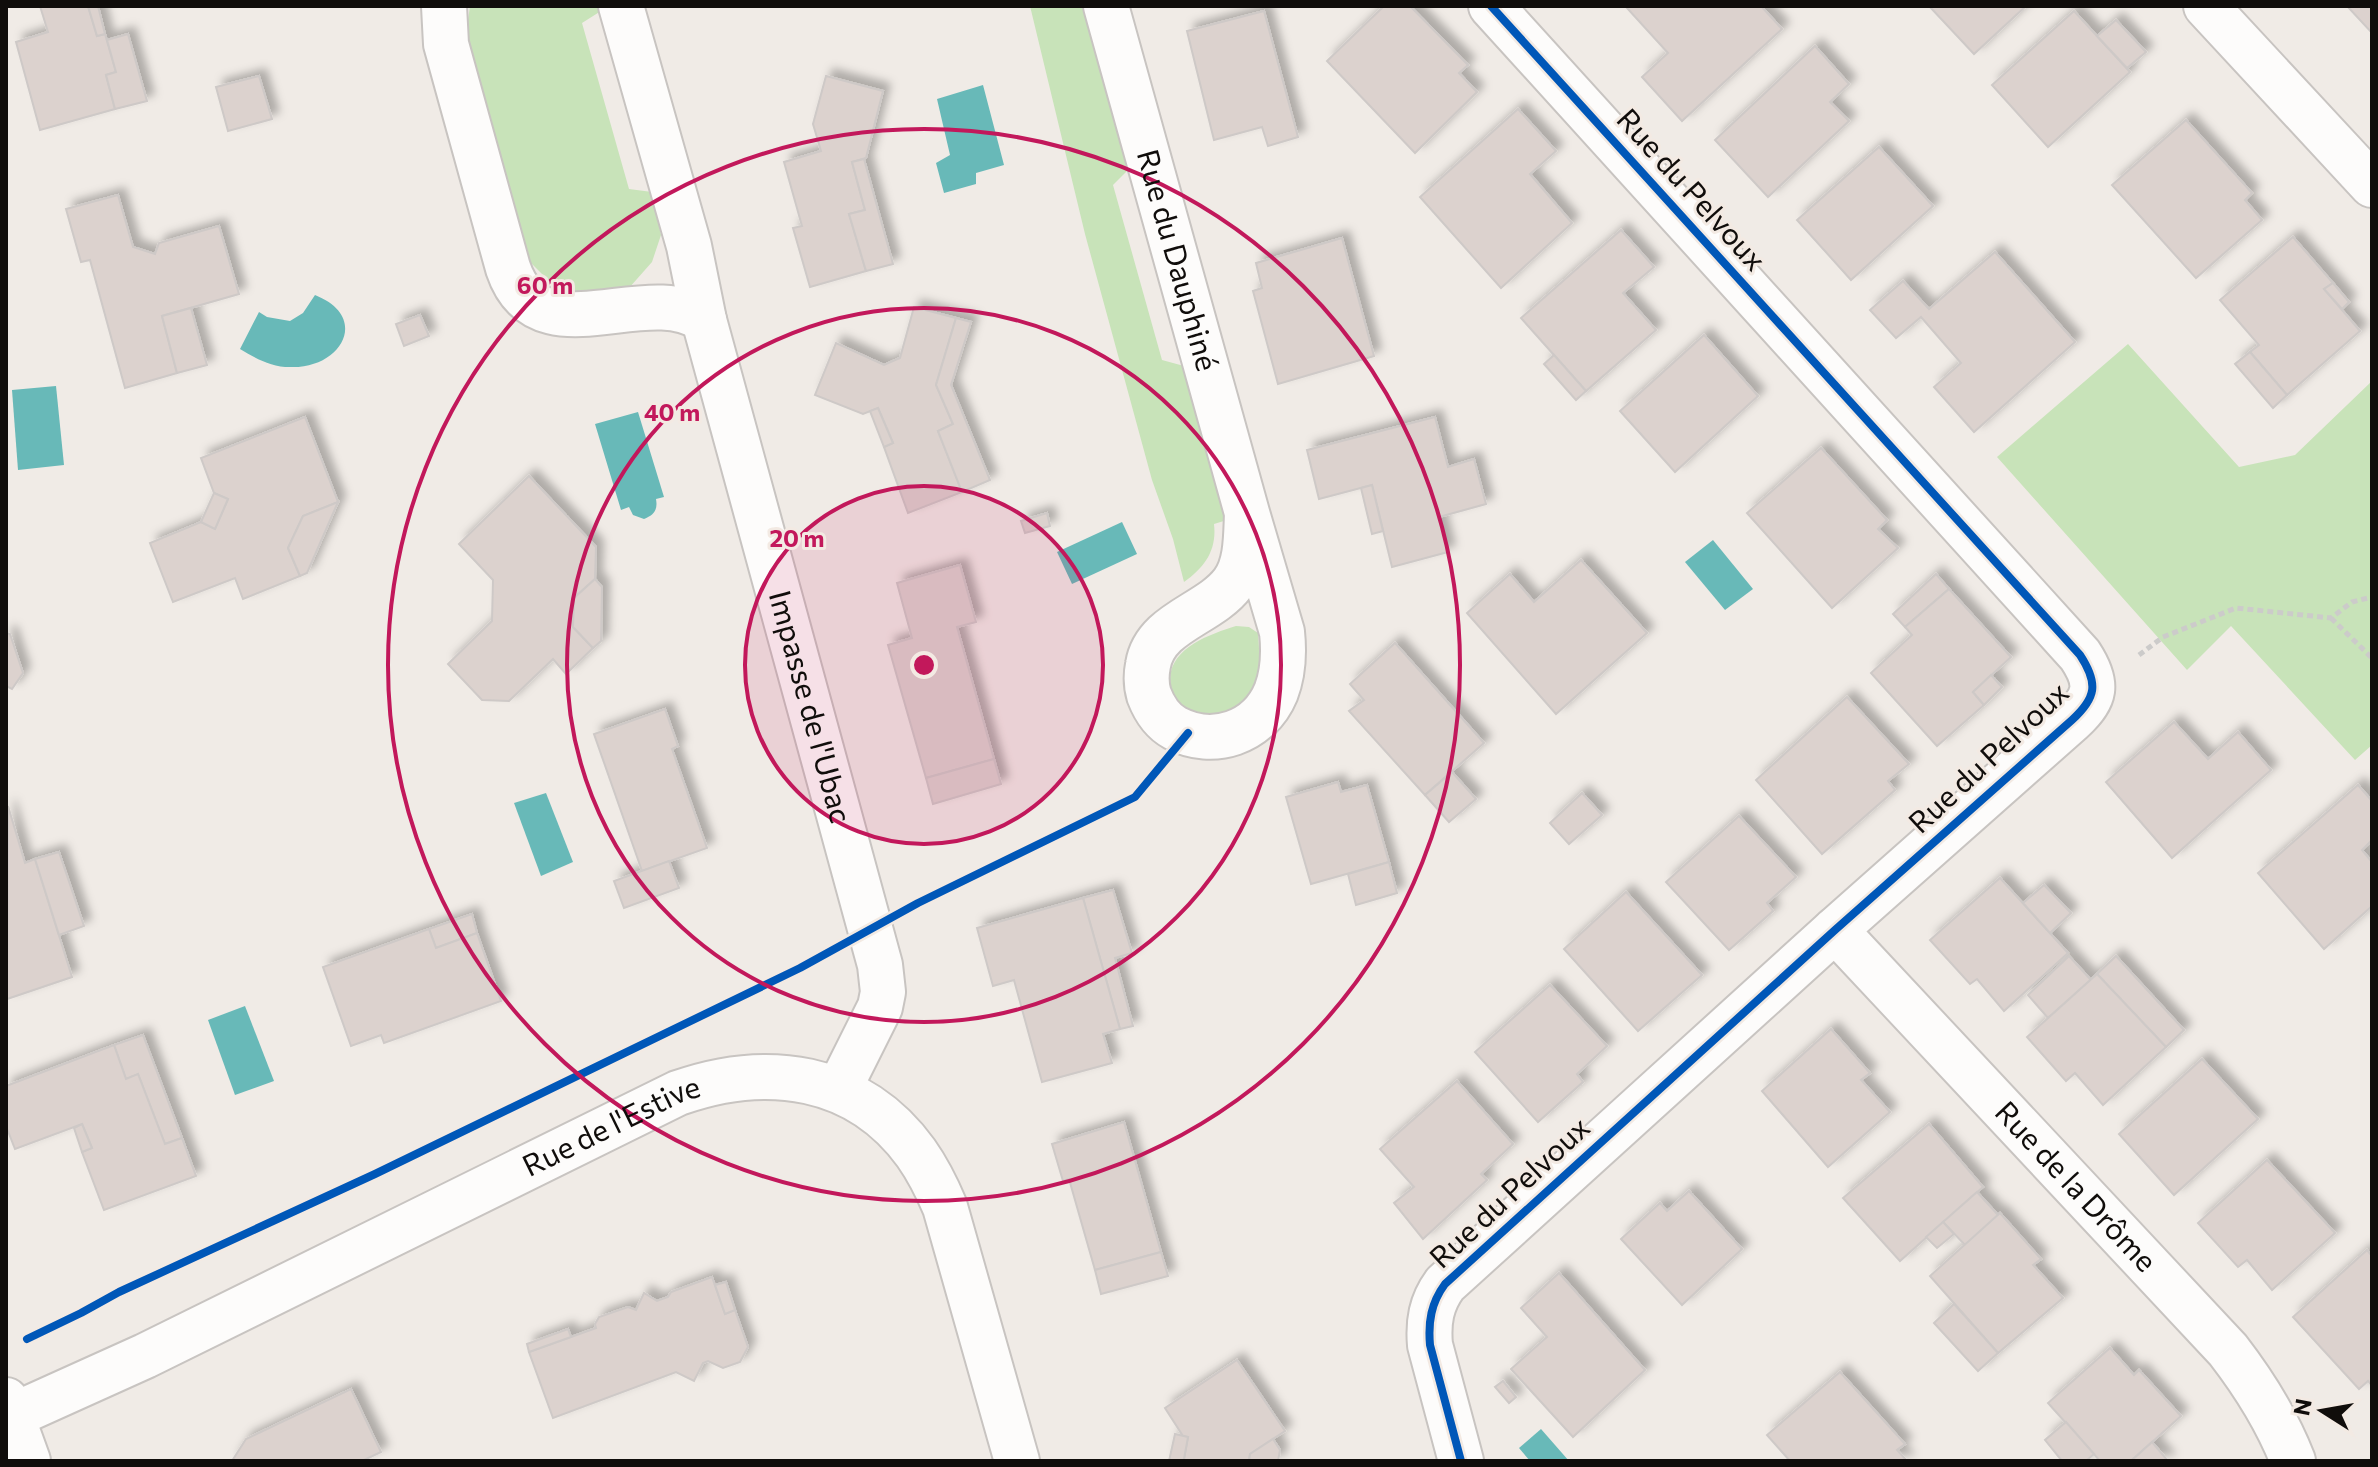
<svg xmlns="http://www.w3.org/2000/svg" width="2378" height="1467" font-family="Commissioner,sans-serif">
<defs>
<filter id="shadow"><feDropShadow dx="7" dy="-7" stdDeviation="4" flood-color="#0004"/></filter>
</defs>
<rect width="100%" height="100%" fill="#f0ebe6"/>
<g fill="#c8e3b9">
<path d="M470 6H599L601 11 582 23 629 189 652 192 661 235 652 262 629 288 574 296 550 282 530 262 470 47 467 27Z"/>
<path d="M1030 6H1084L1129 169 1113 185 1162 360 1184 366 1227 520 1214 524C1217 550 1205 567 1184 582L1173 539 1152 480 1085 234Z"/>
<path d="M2128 344 2239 467 2295 455 2372 381V745L2355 760 2231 626 2187 670 1997 457Z"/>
<path d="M1236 626 1249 627 1258 633C1259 649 1261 663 1256 678 1250 699 1228 722 1205 719 1192 717 1181 706 1173 698 1172 692 1170 685 1170 679 1171 647 1211 634 1236 626Z"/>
</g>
<g fill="#68b9b8">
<path d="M983 85 1004 165 976 173V184L944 193 936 163 950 155 937 99Z"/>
<path d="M315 295C370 317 342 367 293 367 273 368 257 359 240 349L259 312 267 317 290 321 303 313Z"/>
<path d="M56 386 64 465 18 470 12 390Z"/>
<path d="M638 412 664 497 656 499C658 510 654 515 644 519L633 515 629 507 621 510 595 424Z"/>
<path d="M1122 522 1137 554 1072 584 1057 552Z"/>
<path d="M1713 540 1753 589 1725 610 1685 562Z"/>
<path d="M546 793 573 862 541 876 514 803Z"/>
<path d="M245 1006 274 1081 235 1095 208 1020Z"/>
<path d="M1541 1429 1569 1461H1530L1519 1448Z"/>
</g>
<g fill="#dcd2ce" stroke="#cec9c7" stroke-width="2" filter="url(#shadow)">
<path d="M40 6H88L97 36 105 34 116 72 106 75 115 109 40 130 16 42 48 32Z"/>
<path d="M88 6H98L105 34 97 36Z"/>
<path d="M1384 6H1410L1468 65 1459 73 1477 92 1415 153 1327 61Z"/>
<path d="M1629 6H1761L1782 29 1682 121 1642 77 1668 53 1627 8Z"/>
<path d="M1929 6H2026L1974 54Z"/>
<path d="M2347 6H2372V33Z"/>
<path d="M1264 11 1298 137 1268 146 1262 127 1214 140 1187 31Z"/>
<path d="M2074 11 2130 72 2048 147 1992 85Z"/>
<path d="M2116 20 2146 52 2127 68 2097 36Z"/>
<path d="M128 34 147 101 115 109 106 75 116 72 107 40Z"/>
<path d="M1815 46 1849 84 1830 102 1849 121 1768 197 1715 140Z"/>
<path d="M259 76 272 119 228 131 216 87Z"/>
<path d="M826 76 883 91 866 158 852 162 865 210 849 214 866 271 810 287 793 228 802 226 784 162 821 151 813 124Z"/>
<path d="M1518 109 1556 151 1530 174 1572 223 1501 288 1420 197Z"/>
<path d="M2186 120 2252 193 2245 200 2262 220 2196 278 2112 185Z"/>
<path d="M1879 147 1933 206 1851 280 1797 220Z"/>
<path d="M864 159 893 264 866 271 849 214 865 210 852 162Z"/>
<path d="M118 195 133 247 155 254 159 243 219 226 239 294 162 316 177 373 125 388 90 260 81 262 66 209Z"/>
<path d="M1621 230 1654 267 1623 293 1656 330 1586 391 1521 318Z"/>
<path d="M2293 237 2333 283 2324 289 2360 331 2287 395 2250 352 2259 345 2220 300Z"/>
<path d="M1342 238 1374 356 1278 384 1253 291 1262 288 1256 263Z"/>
<path d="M1995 252 2075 342 1974 432 1934 387 1961 363 1921 317 1896 338 1870 310 1903 281 1929 309Z"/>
<path d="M2333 283 2349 302 2342 309 2324 289Z"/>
<path d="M914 307 956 318 936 385 953 424 938 431 962 492 908 513 884 447 893 443 878 408 863 414 815 395 836 343 884 365 900 358Z"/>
<path d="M191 308 207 365 177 373 162 316Z"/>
<path d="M420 315 429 336 404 346 396 324Z"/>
<path d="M956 318 971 322 951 385 990 480 962 492 938 431 953 424 936 385Z"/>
<path d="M1704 335 1758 396 1675 472 1620 411Z"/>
<path d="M2250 352 2287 395 2273 408 2235 364Z"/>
<path d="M1554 355 1586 391 1576 400 1544 364Z"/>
<path d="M878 408 893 443 884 447 870 411Z"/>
<path d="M305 417 338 502 303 516 288 548 300 576 243 599 235 578 173 602 150 543 201 522 215 529 228 499 214 493 201 458Z"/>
<path d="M1435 417 1448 467 1474 459 1486 504 1439 517 1448 552 1392 567 1372 485 1319 499 1307 450Z"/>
<path d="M1821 448 1887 520 1878 529 1898 548 1832 608 1747 513Z"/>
<path d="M529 476 596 547 595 579 574 598 573 627 593 648 566 674 553 659 509 701 482 700 448 664 492 621 493 580 459 544Z"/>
<path d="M1372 485 1383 531 1372 534 1361 488Z"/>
<path d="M214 493 228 499 215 529 201 522Z"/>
<path d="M338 502 307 573 300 576 288 548 303 516Z"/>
<path d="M1047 513 1050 526 1025 533 1021 521Z"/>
<path d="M1581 560 1647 633 1556 714 1467 613 1510 574 1534 602Z"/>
<path d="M960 565 976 622 957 627 994 759 926 778 888 645 912 638 897 583Z"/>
<path d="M1936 574 1949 589 1905 627 1893 614Z"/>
<path d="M595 579 602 587 601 641 593 648 573 627 574 598Z"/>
<path d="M1949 589 2011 657 1973 692 1984 705 1937 746 1871 673 1912 635 1905 627Z"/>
<path d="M6 633 10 634 23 673 12 689 6 686Z"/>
<path d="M1395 643 1484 743 1425 795 1349 711 1364 700 1350 684Z"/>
<path d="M1991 675 2002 687 1984 705 1973 692Z"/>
<path d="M1847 697 1909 764 1888 781 1895 790 1822 854 1756 780Z"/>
<path d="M665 709 678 746 672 749 707 848 642 871 594 734Z"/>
<path d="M2174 722 2208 759 2238 732 2271 770 2172 858 2106 782Z"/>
<path d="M994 759 1001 784 933 804 926 778Z"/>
<path d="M1452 772 1476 799 1449 822 1425 795Z"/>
<path d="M1338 782 1341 792 1367 785 1389 862 1311 884 1286 797Z"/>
<path d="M2358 785 2372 801V840L2362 850 2372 862V906L2324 949 2258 873Z"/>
<path d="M1582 793 1602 815 1569 844 1550 823Z"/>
<path d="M8 806 25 863 35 859 72 977 7 999Z"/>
<path d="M1739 816 1796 877 1767 903 1773 911 1729 950 1666 882Z"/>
<path d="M59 852 84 926 59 935 35 859Z"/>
<path d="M669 861 679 888 624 908 614 881Z"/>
<path d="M1389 862 1397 893 1356 905 1348 874Z"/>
<path d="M2000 878 2068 953 2004 1011 1977 979 1970 984 1930 940Z"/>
<path d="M2044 885 2071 913 2050 933 2023 903Z"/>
<path d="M1113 890 1132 953 1115 958 1133 1026 1120 1029 1083 898Z"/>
<path d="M1626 892 1702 975 1638 1031 1564 949Z"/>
<path d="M1083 898 1120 1029 1103 1034 1112 1063 1042 1082 1014 980 993 986 977 928Z"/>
<path d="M472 914 477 933 436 948 429 929Z"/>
<path d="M429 929 436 948 477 933 501 1001 384 1043 381 1035 351 1046 323 967Z"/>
<path d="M2069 956 2091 980 2048 1018 2028 995Z"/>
<path d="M2116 956 2184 1030 2166 1047 2097 974Z"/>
<path d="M2097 974 2166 1047 2103 1105 2075 1073 2066 1081 2027 1037Z"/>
<path d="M1550 985 1607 1046 1577 1074 1583 1082 1538 1122 1475 1052Z"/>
<path d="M1831 1029 1870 1073 1861 1080 1890 1112 1828 1167 1762 1091Z"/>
<path d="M143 1035 182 1138 165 1144 138 1074 126 1079 114 1045Z"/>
<path d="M114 1045 126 1079 138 1074 165 1144 182 1138 196 1176 104 1210 82 1152 92 1148 82 1124 15 1149 6 1126V1086Z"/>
<path d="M2202 1059 2258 1119 2174 1195 2119 1134Z"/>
<path d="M1457 1081 1513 1144 1481 1174 1487 1180 1423 1239 1394 1203 1414 1187 1380 1149Z"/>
<path d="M1124 1122 1161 1252 1095 1270 1069 1179 1063 1181 1052 1144Z"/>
<path d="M82 1124 92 1148 82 1152 74 1128Z"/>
<path d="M1929 1124 1983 1187 1900 1261 1843 1198Z"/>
<path d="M2267 1160 2335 1233 2272 1290 2247 1260 2238 1267 2198 1223Z"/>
<path d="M1689 1191 1742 1249 1682 1305 1621 1239 1660 1203 1667 1211Z"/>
<path d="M1977 1192 1999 1216 1965 1245 1943 1222Z"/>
<path d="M2000 1213 2041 1259 2033 1265 2063 1298 1998 1353 1930 1276Z"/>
<path d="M1943 1222 1954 1234 1937 1248 1926 1237Z"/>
<path d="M2367 1250 2372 1256V1386L2368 1381 2359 1389 2293 1317Z"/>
<path d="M1161 1252 1168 1276 1101 1294 1095 1270Z"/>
<path d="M1559 1273 1645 1370 1573 1437 1511 1369 1547 1337 1521 1308Z"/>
<path d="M712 1277 725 1314 735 1310 748 1347 740 1362 723 1368 708 1361 703 1363 694 1381 676 1372 553 1418 529 1352 596 1328 595 1324 599 1317 628 1307 636 1310 644 1293 657 1301 668 1297 671 1292Z"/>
<path d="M726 1282 735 1310 725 1314 715 1285Z"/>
<path d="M1954 1304 1998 1353 1978 1371 1934 1323Z"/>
<path d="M568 1329 571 1337 529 1352 527 1344Z"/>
<path d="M2110 1348 2134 1375 2139 1370 2181 1416 2131 1461H2100L2048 1403Z"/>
<path d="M1237 1360 1285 1431 1250 1454 1249 1461H1181L1184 1459 1188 1437 1183 1436 1165 1408Z"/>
<path d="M1840 1372 1905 1444 1897 1450 1907 1461H1790L1767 1435Z"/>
<path d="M1503 1381 1516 1397 1509 1403 1495 1387Z"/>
<path d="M351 1389 381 1452 362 1461H232L246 1439Z"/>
<path d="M2066 1422 2094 1454 2086 1461H2062L2045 1440Z"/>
<path d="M1175 1434 1188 1437 1184 1459 1181 1461H1169Z"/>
<path d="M1273 1439 1280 1450 1278 1461H1249L1250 1454Z"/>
<path d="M2152 1442 2168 1461H2131Z"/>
</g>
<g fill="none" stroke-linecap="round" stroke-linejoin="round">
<g stroke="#c8c4c1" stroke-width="48">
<g id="street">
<path d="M444 6 446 44 508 268C539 360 645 279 704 320"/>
<path id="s1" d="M621 6 689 246 704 320 880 965 883 992 880 1007 839 1089"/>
<path id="s2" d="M1106 6 1247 513 1282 632C1284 651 1283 674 1276 692 1259 733 1213 748 1175 728 1162 721 1154 708 1149 695 1146 685 1146 675 1148 665 1155 622 1209 615 1233 583 1247 564 1246 536 1247 513"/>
<path d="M2206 6 2372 185"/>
<path id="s3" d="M1835 930 2228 1350C2255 1385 2277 1420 2293 1461"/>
<path d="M6 1400 28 1461"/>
<path id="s4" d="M12 1416 145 1356 678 1093C766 1062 858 1073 916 1153 928 1170 937 1188 945 1207L1017 1461"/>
<path d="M1461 1461 1430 1345C1428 1322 1431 1303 1445 1284L1835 930 2072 720C2096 698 2099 684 2080 655L1491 6"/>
</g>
</g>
<g stroke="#cccbca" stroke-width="5" stroke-dasharray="6 4" stroke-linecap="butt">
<path d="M2331 618 2372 658"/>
<path d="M2139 655 2163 637 2236 608 2331 618 2352 602 2372 597"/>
</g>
<use href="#street" stroke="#fdfcfb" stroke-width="44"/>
<g stroke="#f3eae3" stroke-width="13">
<g id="cycleway">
<path d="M27 1339 81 1313 119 1292 375 1174 800 968 918 903 1135 797 1188 733"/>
<path d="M1461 1461 1430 1345C1428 1322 1431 1303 1445 1284L1835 930 2072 720C2096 698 2099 684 2080 655L1491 6"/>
</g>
</g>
<use href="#cycleway" stroke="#0057b8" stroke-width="8"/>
</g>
<circle cx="924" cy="665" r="179" fill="#c2185b" fill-opacity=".12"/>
<g fill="none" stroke="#c2185b" stroke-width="4">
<circle cx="924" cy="665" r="179"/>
<circle cx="924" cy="665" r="357"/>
<circle cx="924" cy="665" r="536"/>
</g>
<g text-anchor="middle" stroke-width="6" stroke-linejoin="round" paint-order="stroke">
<g font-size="30" fill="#100d0b" stroke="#f3eae3">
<text transform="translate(1691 190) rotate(48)" y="10">Rue du Pelvoux</text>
<text dy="10" stroke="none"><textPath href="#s2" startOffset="264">Rue du Dauphiné</textPath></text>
<text dy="10" stroke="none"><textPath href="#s1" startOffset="726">Impasse de l'Ubac</textPath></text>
<text transform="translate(1989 758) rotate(-43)" y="10">Rue du Pelvoux</text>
<text dy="10" stroke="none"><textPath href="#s4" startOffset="666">Rue de l'Estive</textPath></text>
<text dy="10" stroke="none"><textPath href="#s3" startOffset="352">Rue de la Drôme</textPath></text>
<text transform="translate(1510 1193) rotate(-43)" y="10">Rue du Pelvoux</text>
</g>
</g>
<circle cx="924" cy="665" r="12" fill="#c2185b" stroke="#f3eae3" stroke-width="4"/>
<g font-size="24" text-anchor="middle" font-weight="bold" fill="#c2185b" stroke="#f3eae3" stroke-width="6" stroke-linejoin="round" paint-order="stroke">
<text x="545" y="294">60 m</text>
<text x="672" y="421">40 m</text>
<text x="797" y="547">20 m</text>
</g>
<rect width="2378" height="1467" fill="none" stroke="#100d0b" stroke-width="16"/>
<g transform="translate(2322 1411) rotate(281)" stroke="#f3eae3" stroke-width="6" paint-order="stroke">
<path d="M0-6L14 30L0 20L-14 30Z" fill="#100d0b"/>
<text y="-12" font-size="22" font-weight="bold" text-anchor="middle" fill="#100d0b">N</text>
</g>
</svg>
